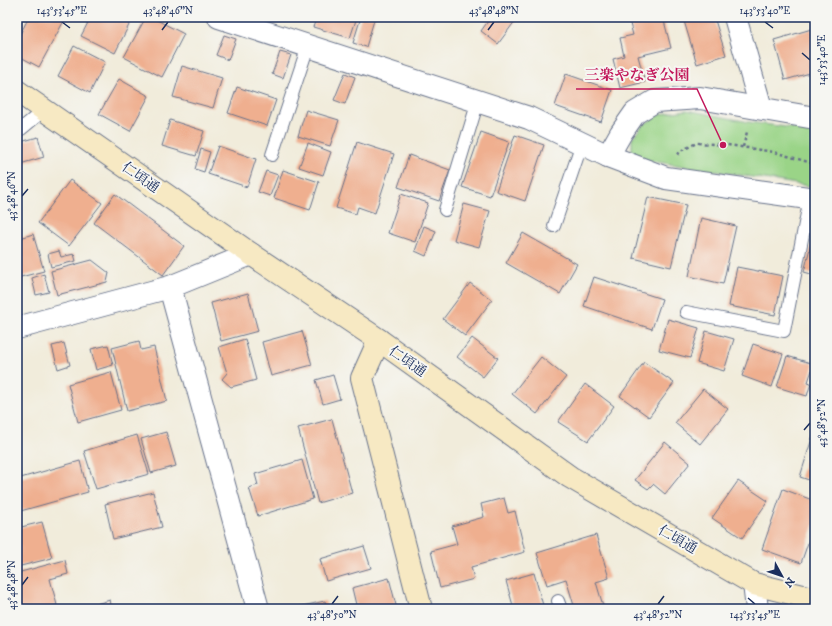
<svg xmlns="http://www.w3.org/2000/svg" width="832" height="626" font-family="'IM FELL DW Pica','Noto Serif JP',serif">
<rect width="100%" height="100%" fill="#f6f6f2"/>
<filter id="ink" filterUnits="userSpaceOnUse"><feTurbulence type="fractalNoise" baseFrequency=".025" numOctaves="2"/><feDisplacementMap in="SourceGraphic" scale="8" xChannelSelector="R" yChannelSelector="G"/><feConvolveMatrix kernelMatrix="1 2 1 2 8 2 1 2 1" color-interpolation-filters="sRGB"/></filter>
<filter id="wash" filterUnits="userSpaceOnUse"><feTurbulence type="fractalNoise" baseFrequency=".012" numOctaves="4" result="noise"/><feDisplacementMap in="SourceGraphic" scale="16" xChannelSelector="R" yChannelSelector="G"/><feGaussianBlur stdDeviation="0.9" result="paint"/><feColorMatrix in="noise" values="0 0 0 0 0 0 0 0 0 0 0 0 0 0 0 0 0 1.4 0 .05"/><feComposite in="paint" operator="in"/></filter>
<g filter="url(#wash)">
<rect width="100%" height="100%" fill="#f1ecdb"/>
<path fill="#9ad487" stroke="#5a8272" d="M687 110 749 122 815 131V187L645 160 632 152V138L644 124 661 114Z"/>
<g id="blocks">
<g fill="#efaf8f">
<path d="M29 17H66L39 67 17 55V40Z"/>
<path d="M91 17H133L115 53 81 36Z"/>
<path d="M146 17H151L184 34 162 77 124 57Z"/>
<path d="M317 17H357L350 38 313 27Z"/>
<path d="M361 17H375L366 47 353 43Z"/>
<path d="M491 17H518L498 44 481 31Z"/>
<path d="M642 17H663L671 48 638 56 645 82 620 88 613 59 624 56 620 38 633 35 629 20Z"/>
<path d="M697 17H714L726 55 697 64 684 21Z"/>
<path d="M815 28V83L813 84 810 73 785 80 774 40Z"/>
<path d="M224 35 236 39 228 60 216 55Z"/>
<path d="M74 46 105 62 90 93 58 76Z"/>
<path d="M280 52 291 55 283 78 272 74Z"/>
<path d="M182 66 222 78 213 108 173 97Z"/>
<path d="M345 73 355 77 345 104 334 100Z"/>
<path d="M566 74 612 90 601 122 555 106Z"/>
<path d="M119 79 149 96 130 131 99 114Z"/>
<path d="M237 87 276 100 267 126 228 113Z"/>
<path d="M306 110 339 120 330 146 298 136Z"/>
<path d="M170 120 204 131 196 156 162 146Z"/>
<path d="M481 132 509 142 490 196 462 187Z"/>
<path d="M515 135 544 145 525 201 496 191Z"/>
<path d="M38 137 44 157 20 164 17 154V143Z"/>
<path d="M357 142 394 154 375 213 358 207 356 214 336 208Z"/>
<path d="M308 143 331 152 323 175 299 167Z"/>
<path d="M218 146 256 159 247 187 208 174Z"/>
<path d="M201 149 210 152 204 172 195 169Z"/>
<path d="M409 155 450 170 439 201 398 187Z"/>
<path d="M283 170 319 182 310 210 274 198Z"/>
<path d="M266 171 278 175 270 196 258 192Z"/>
<path d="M70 180 102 203 69 246 38 223Z"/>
<path d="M115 194 184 246 163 275 94 223Z"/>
<path d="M401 194 428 203 415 242 388 233Z"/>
<path d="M648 197 686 205 671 267 633 258Z"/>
<path d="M464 204 490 211 479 247 454 240Z"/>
<path d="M701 218 736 226 723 284 689 276Z"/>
<path d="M424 226 436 231 426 256 415 251Z"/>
<path d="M814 232H815V275L804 272Z"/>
<path d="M523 233 577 264 560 294 506 263Z"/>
<path d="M33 234 44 271 17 278V239Z"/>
<path d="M59 251 61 257 74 254 76 261 51 267 48 254Z"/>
<path d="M92 260 109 273 107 282 57 295 51 271Z"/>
<path d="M737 267 783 276 775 315 729 306Z"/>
<path d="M44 274 49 292 36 295 32 278Z"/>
<path d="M594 277 662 299 652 329 584 306Z"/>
<path d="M470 283 492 300 465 336 443 319Z"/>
<path d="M248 293 258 331 221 341 211 303Z"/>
<path d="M668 319 699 328 690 358 659 350Z"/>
<path d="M302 331 312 365 271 376 262 342Z"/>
<path d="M706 331 734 339 724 371 697 363Z"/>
<path d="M472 338 498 358 483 377 457 357Z"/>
<path d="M245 339 256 380 231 387 222 379 227 373 219 347Z"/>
<path d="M139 341 141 350 154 347 167 401 127 411 112 348Z"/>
<path d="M64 343 70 365 58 369 52 346Z"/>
<path d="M753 344 783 354 772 387 742 376Z"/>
<path d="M108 345 113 365 96 370 91 349Z"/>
<path d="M787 356 814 364 808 382 811 383 807 396 777 387Z"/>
<path d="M541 357 566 377 537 414 512 394Z"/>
<path d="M644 362 674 383 649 417 620 396Z"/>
<path d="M111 372 121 410 78 422 68 384Z"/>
<path d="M333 375 340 399 323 404 316 380Z"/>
<path d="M585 384 614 406 588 441 558 422Z"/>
<path d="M703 389 728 409 700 444 675 423Z"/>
<path d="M332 419 352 493 318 503 298 428Z"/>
<path d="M166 432 176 466 151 473 141 439Z"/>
<path d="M137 435 149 474 96 489 84 451Z"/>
<path d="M813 435 815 436V482L800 477Z"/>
<path d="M665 442 690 463 665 494 653 484 648 489 635 480Z"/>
<path d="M302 460 313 499 258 516 249 488 258 485 255 474Z"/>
<path d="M80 461 88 492 17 512V479Z"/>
<path d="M738 481 768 501 742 538 712 518Z"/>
<path d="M783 489 815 501V523L801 563 762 549Z"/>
<path d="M153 492 162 527 113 539 105 504Z"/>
<path d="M504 498 508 513 515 511 525 552 471 567 474 579 440 588 431 551 457 544 452 526 484 517 481 504Z"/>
<path d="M42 522 52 558 17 567V528Z"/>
<path d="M596 535 609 578 596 582 604 609H575L566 579 547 585 537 553Z"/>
<path d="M364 546 371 568 326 581 320 559Z"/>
<path d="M65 560 68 574 50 579 57 605 43 609H20L17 599V585H19L17 573Z"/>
<path d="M534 573 544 609H514L506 581Z"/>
<path d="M389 578 397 609H357L352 588Z"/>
<path d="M110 600 112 609H78Z"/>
<path d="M325 601 327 609H293V608Z"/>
<path d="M470 605 471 609H457Z"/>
</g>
</g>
</g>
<g filter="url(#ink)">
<use href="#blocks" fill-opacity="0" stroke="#66718a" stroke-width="1"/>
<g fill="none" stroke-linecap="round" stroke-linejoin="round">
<g stroke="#66718a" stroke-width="14">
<g id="lane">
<path d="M17 130 21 129 44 110"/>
<path d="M272 155 308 46"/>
<path d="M445 210 478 101"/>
<path d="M554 226 582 143"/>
<path d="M686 312 784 331 810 198"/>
<path d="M558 601 561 609"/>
</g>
</g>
<g stroke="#66718a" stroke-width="24">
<g id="street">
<path d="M219 17 529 118 608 156 666 178 815 199"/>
<path d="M735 17 761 108"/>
<path d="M608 156 621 133 635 113 655 101 700 98 815 118"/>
<path d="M170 287 258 609"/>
<path d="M17 328 170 287 251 254"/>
<path d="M754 584 757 609"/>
</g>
</g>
<g stroke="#66718a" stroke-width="24">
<g id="secondary">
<path d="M17 91 251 254 379 340 570 477 754 584 815 599"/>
<path d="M379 340 362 378 421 609"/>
</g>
</g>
<g stroke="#66718a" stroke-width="2.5" stroke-dasharray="3 3" stroke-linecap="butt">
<path d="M743 147 747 132"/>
<path d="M678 155 680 151 697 143 728 145 774 152 815 164"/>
</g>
<use href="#lane" stroke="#fff" stroke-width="12"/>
<use href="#street" stroke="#fff" stroke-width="22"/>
<use href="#secondary" stroke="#f7e9c3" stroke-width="22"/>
</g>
</g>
<path fill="none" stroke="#1b2f5e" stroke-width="1.5" d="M62 22 70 28M765 22 773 28M162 30 168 22M488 30 494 22M802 53 810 60M22 196 28 189M804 430 810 423M22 585 28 577M748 598 755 604M332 604 338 596M658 604 664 596"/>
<g text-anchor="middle" stroke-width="4" stroke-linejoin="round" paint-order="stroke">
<g font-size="14" fill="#1b2f5e" stroke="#f6f6f2">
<text transform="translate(141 177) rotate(35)" y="5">仁頃通</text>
<text transform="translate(408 361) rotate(35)" y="5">仁頃通</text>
<text transform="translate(678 539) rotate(30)" y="5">仁頃通</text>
</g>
</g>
<path fill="none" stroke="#c2185b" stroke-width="1.5" d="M723 145L697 89H576"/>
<circle fill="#c2185b" stroke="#f6f6f2" stroke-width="1.5" cx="723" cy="145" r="4"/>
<g font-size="15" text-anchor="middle" font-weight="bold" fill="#c2185b" stroke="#f6f6f2" stroke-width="4" stroke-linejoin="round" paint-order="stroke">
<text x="637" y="80">三楽やなぎ公園</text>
</g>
<rect width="832" height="626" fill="none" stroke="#f6f6f2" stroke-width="44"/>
<g transform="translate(782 576) rotate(130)" stroke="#f6f6f2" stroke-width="3" paint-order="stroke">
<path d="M0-3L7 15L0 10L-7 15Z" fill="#1b2f5e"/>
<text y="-6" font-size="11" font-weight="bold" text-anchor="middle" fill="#1b2f5e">N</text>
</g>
<rect x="22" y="22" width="788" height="582" fill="none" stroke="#1b2f5e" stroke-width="1.5"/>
<g font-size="10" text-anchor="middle" fill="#1b2f5e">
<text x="62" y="14">143°53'45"E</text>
<text x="168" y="14">43°48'46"N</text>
<text x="494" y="14">43°48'48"N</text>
<text x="765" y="14">143°53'40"E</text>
<text transform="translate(821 60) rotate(-90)" y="4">143°53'40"E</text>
<text transform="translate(11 196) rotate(-90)" y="4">43°48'46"N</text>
<text transform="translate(821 423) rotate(-90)" y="4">43°48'52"N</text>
<text transform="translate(11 585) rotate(-90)" y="4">43°48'48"N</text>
<text x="332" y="618">43°48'50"N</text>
<text x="658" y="618">43°48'52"N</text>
<text x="755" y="618">143°53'45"E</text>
</g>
</svg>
